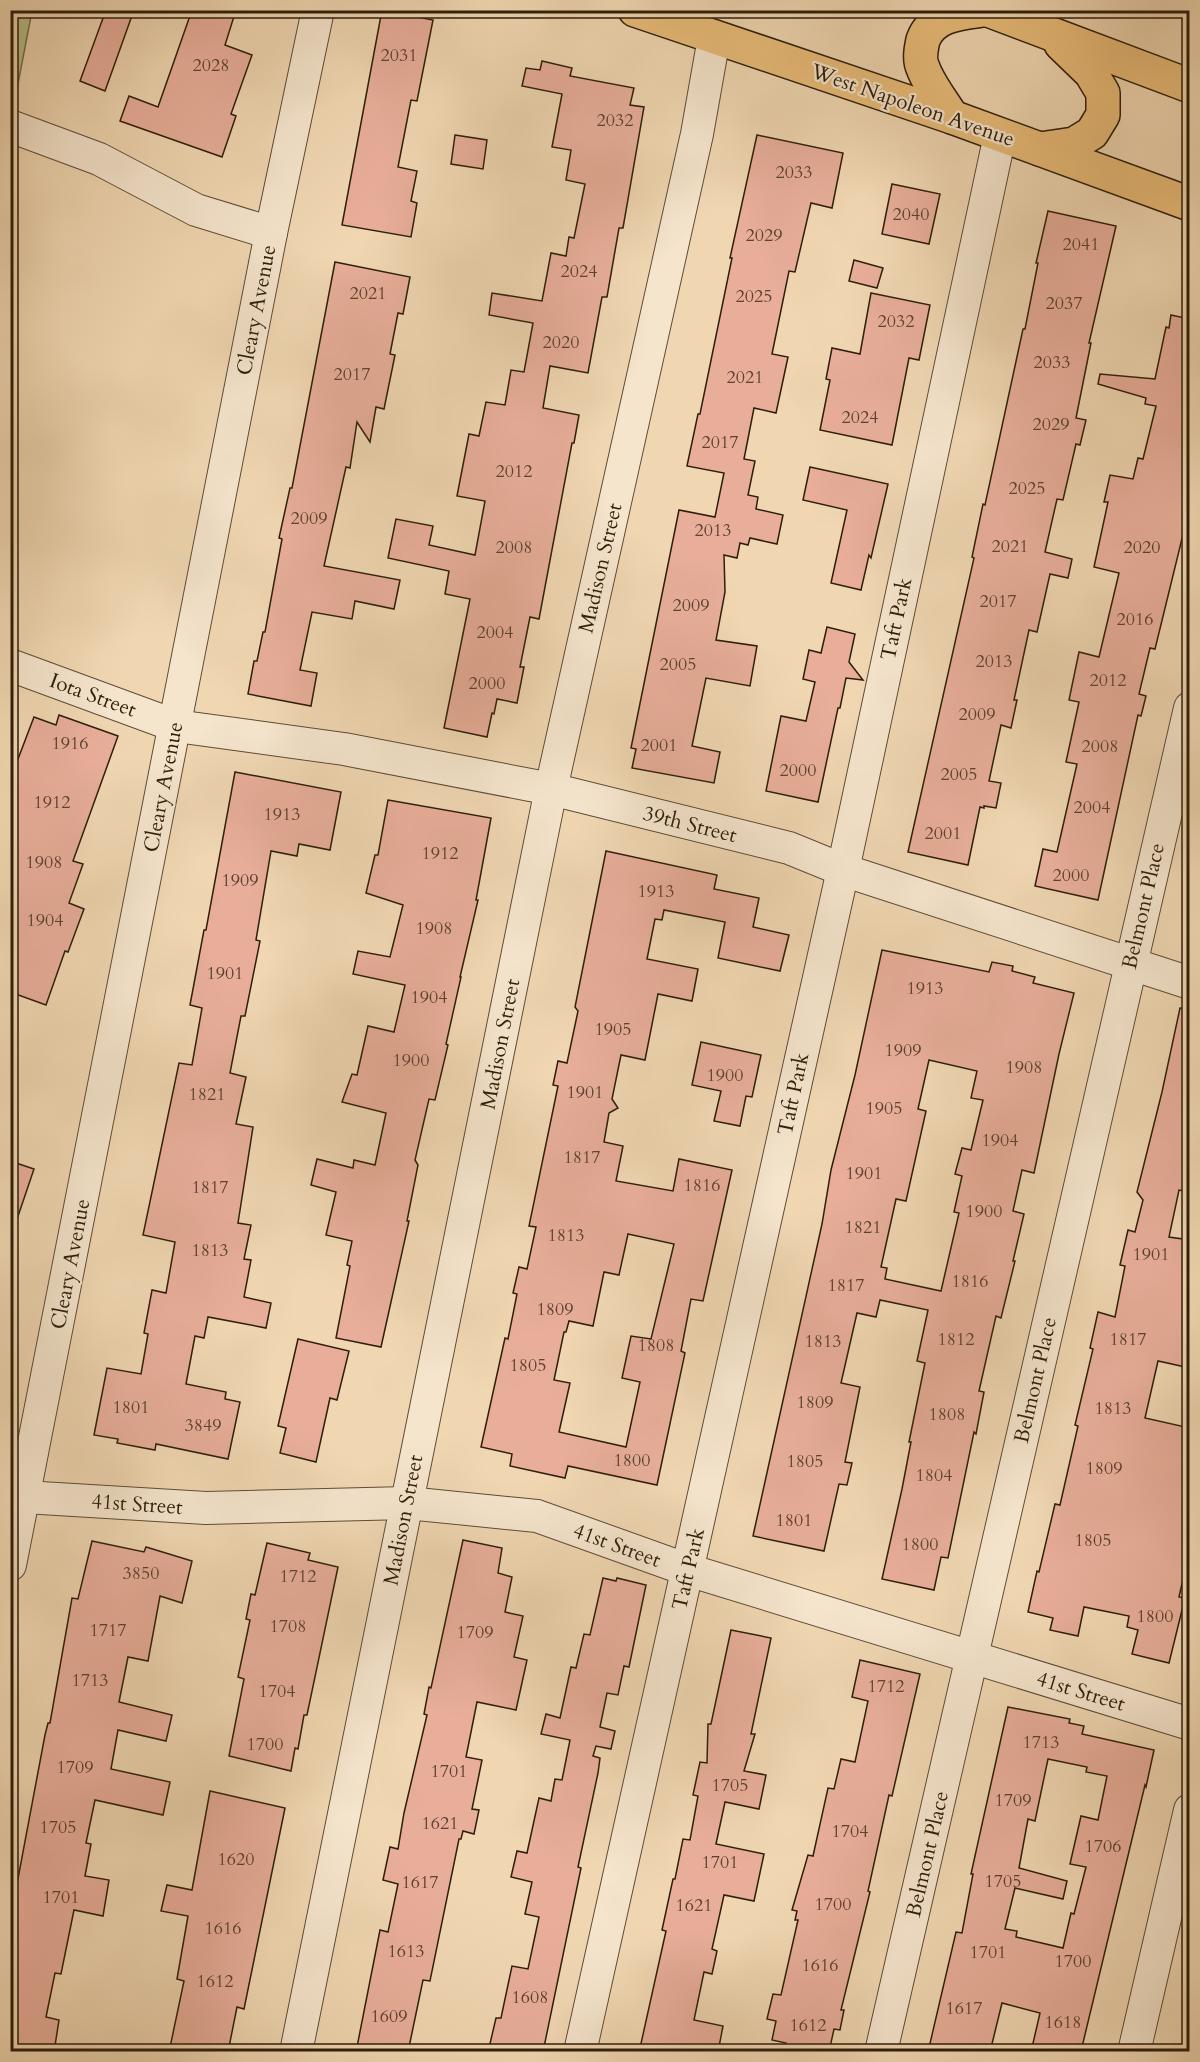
<svg xmlns="http://www.w3.org/2000/svg" width="1200" height="2062" font-family="Cardo,serif">
<rect width="100%" height="100%" fill="#f0d7b2"/>
<filter id="stains"><feTurbulence type="fractalNoise" baseFrequency=".00333" numOctaves="4"/><feColorMatrix values="0 0 0 0 .2 0 0 0 0 .09 0 0 0 0 .02 0 0 0 .5 -.17"/></filter>
<radialGradient id="worn" r=".72"><stop offset=".6" stop-color="#630" stop-opacity="0"/><stop offset="1" stop-color="#630" stop-opacity=".3"/></radialGradient>
<path fill="#bbbe8b" stroke="#746e4b" stroke-width="1.5" d="M10 11H32L17 89 11 87Z"/>
<g fill="#e8ae9a" stroke="#2e1e0b" stroke-width="1.5" fill-rule="evenodd">
<path d="M106 10H134L105 91 80 81Z"/>
<path d="M192 10H236L225 45 252 55 231 114 236 116 222 157 120 121 129 96 158 107Z"/>
<path d="M382 10 433 20 417 101 411 100 398 167 417 171 411 201 417 203 411 237 342 225Z"/>
<path d="M542 61 572 68 570 76 634 88 630 105 644 107 623 228H619L607 297H602L588 373 550 366 543 408 579 415 574 443H572L539 619 530 617 520 667H524L517 703 497 699 494 714 492 713 487 737 444 728 470 599 445 594 449 571 388 558 396 519 433 526 429 545 475 555 485 501 457 496 469 434 479 436 486 402 505 405 511 370 524 372 533 323 489 315 492 293 542 301 551 253 566 256 569 237 574 238 585 184 566 180 571 150 552 147 562 94 522 86 526 68 540 70Z"/>
<path d="M455 135 487 140 483 169 451 164Z"/>
<path d="M757 135 843 153 832 208 811 203 795 272 789 271 772 354 788 357 776 413 754 408 744 459 755 461 748 495 758 497 756 509 783 515 777 544 750 538 748 545 740 543 737 558 724 555 725 592 716 640 757 646 750 686 706 678 692 746 720 752 714 783 632 768 636 749 631 748 679 510 715 517 724 473 687 466 698 414H700L732 258H730Z"/>
<path d="M892 184 940 194 929 244 882 234Z"/>
<path d="M1048 211 1116 226 1089 343H1091L1076 418 1086 420 1080 445 1076 444 1063 500 1057 499 1045 552 1072 559 1068 578 1050 574 1037 632 1029 630 1014 700H1017L1011 728 1001 725 989 781 1001 783 996 808 984 806V808L980 807 968 865 908 852 974 558 972 557 983 504 985 505 1023 329H1025L1038 263H1036Z"/>
<path d="M854 260 883 268 877 288 849 281Z"/>
<path d="M335 262 410 277 403 314 398 313 390 354 395 355 384 409 376 407 370 442 357 422 350 468 346 467 324 566 400 580 394 609 355 601 352 619 312 612 300 670 317 673 311 706 248 694 254 661H257L263 632H265L282 539 279 538 290 488H292Z"/>
<path d="M871 293 930 305 919 360 909 358 892 445 820 430 830 380 826 379 832 348 860 354Z"/>
<path d="M1171 315 1190 319V506L1155 649 1150 648 1139 694 1146 696 1141 716 1138 715 1098 900 1035 886 1043 849 1057 852 1077 764 1066 762 1079 702 1069 700 1079 652 1099 657 1119 573 1094 567 1108 502H1104L1110 475 1133 479 1138 458 1143 459 1156 406 1145 404 1146 398 1098 384 1100 374 1155 379 1166 327 1169 328Z"/>
<path d="M810 467 888 484 871 558 869 555 861 590 831 583 847 510 803 500Z"/>
<path d="M827 627 855 634 849 662 863 680 846 678 840 708H838L818 802 766 791 781 716 806 721 815 682 803 679 809 650 821 653Z"/>
<path d="M59 715 118 736 73 861 83 864 69 903 84 909 68 952 65 951 46 1005 10 992V756L18 759 34 717 56 725Z"/>
<path d="M235 772 341 792 330 850 299 844 297 856 271 851 256 940 260 941 245 1016H241L230 1073 246 1077 236 1124 253 1127 238 1223 251 1225 244 1259 251 1260 244 1297 271 1303 266 1328 208 1317 204 1338 195 1336 186 1384 226 1392 225 1399 240 1402 228 1459 156 1444 155 1450 117 1443 118 1439 94 1435 107 1368 141 1374 148 1334 144 1333 152 1290 166 1293 175 1242 143 1235 179 1063 192 1065 202 1008 190 1005 204 930H206Z"/>
<path d="M388 800 491 818 476 900H478L460 977H461L446 1044 448 1045 435 1100 429 1099 415 1160 418 1165 407 1221H409L381 1347 336 1338 350 1266 347 1265 352 1241 326 1235 336 1192 311 1185 317 1159 353 1168 354 1160 375 1165 386 1113 342 1102 352 1074 357 1075 368 1026 394 1032 405 985 353 974 358 951 390 957 403 905 366 893 375 855H378Z"/>
<path d="M606 851 717 875 714 889 759 898 753 927 789 935 780 971 718 958 725 922 664 910 662 920 655 919 647 959 698 969 692 1001 658 994 645 1060 621 1055 612 1099 618 1108 609 1113 604 1142 623 1146 616 1181 673 1191 679 1159 732 1170 703 1301 691 1299 681 1351 685 1353 657 1485 568 1466 565 1478 510 1466 512 1454 481 1447 505 1338 508 1339 517 1294 513 1293 519 1267 527 1269 536 1227 529 1226 558 1086 553 1085 558 1061 567 1063 578 1011 575 1007ZM628 1234 674 1244 651 1339 631 1336 622 1378 640 1382 626 1447 559 1432 570 1383 554 1380 564 1332H566L569 1321 593 1326 604 1272 619 1275Z"/>
<path d="M882 950 989 972 992 962 1013 966 1012 971 1035 977 1033 983 1074 993 1059 1054 1034 1173 1022 1170 1013 1211 1024 1214 1013 1261H1015L1001 1318 996 1316 979 1391 984 1392 976 1434 974 1432 948 1558 941 1557 934 1590 882 1579 902 1489 911 1442H909L925 1363 917 1361 928 1310 880 1300 876 1317 857 1313 841 1383 860 1387 845 1462 852 1463 847 1485 839 1484 824 1551 753 1536 822 1224 831 1170 855 1075ZM929 1060 977 1071 971 1098 983 1100 971 1150 962 1148 955 1174 962 1176 954 1212 959 1213 941 1291 885 1279 887 1268 881 1267 896 1199 906 1201 926 1111 918 1109Z"/>
<path d="M1180 1008 1190 1009V1192L1179 1190 1169 1237 1190 1240V1368L1158 1361 1145 1418 1190 1428V1549L1179 1597 1185 1598 1169 1663 1132 1654 1138 1630 1127 1627 1129 1616 1084 1607 1078 1636 1050 1630 1053 1618 1028 1612 1037 1571 1039 1572 1055 1504 1060 1505 1078 1426 1075 1425 1093 1349 1090 1348 1098 1312 1115 1317 1125 1266 1120 1265 1128 1230 1135 1232 1143 1200 1137 1192 1162 1092Z"/>
<path d="M701 1042 761 1055 752 1097 746 1096 740 1126 714 1121 721 1091 692 1085Z"/>
<path d="M10 1161 34 1169 14 1228 10 1227Z"/>
<path d="M298 1339 349 1351 337 1400 330 1398 316 1462 280 1453 286 1428 278 1426Z"/>
<path d="M463 1540 502 1548 498 1573 512 1577 505 1612 523 1616 514 1657 527 1660 516 1710 477 1702 466 1757 482 1760 472 1809 479 1810 474 1834 463 1831 461 1839H459L430 1981 423 1980 408 2052H356L380 1930 388 1932 398 1884 383 1880 390 1847 398 1849 404 1813 427 1715 424 1714 429 1687 431 1688Z"/>
<path d="M92 1541 144 1552 146 1547 192 1561 182 1603 160 1596 148 1661 128 1657 119 1702 172 1715 166 1741 118 1730 111 1769 170 1782 163 1815 95 1800 86 1843 91 1844 85 1876 109 1880 103 1916 74 1910 61 1974 55 1973 46 2017 59 2020 54 2052H10V1921L45 1735 48 1723H50L72 1598 78 1599Z"/>
<path d="M267 1543 310 1553 308 1560 338 1567 307 1715H304L298 1749 295 1748 291 1771 229 1756 244 1679 238 1677 250 1620 246 1619 251 1594 255 1595Z"/>
<path d="M603 1578 616 1581 617 1578 646 1585 629 1667 624 1666 618 1695 607 1693 600 1727 615 1731 611 1749 596 1746 593 1756 600 1758 598 1773 578 1867 581 1868 543 2052H503L489 2048 496 2018H501L512 1966 528 1969 539 1917 525 1914 532 1882 511 1877 517 1851 527 1853 539 1798 551 1801 555 1779 562 1780 570 1740 541 1734 546 1714 560 1718 571 1667 576 1668 584 1634 590 1635Z"/>
<path d="M731 1630 771 1638 751 1734H755L744 1771 766 1775 759 1809 725 1802 716 1844 764 1854 754 1901 724 1895 712 1949 717 1951 712 1974 704 1972 694 2020 723 2026 718 2052H655L640 2048 666 1931 662 1930 673 1879H675L683 1839 690 1840 698 1796 693 1795 700 1762 707 1763 708 1724H711Z"/>
<path d="M860 1660 920 1674 892 1796 889 1795 868 1891 870 1892 841 2010H844L840 2030 834 2029 829 2052H784L786 2043 772 2040 776 2021 767 2019 773 1994 781 1995 798 1920H795L797 1911 792 1910 808 1855 813 1856 828 1788 834 1789 841 1759 855 1762 868 1701 852 1697Z"/>
<path d="M1008 1707 1070 1719 1069 1723 1084 1726 1082 1734 1154 1750 1146 1787 1145 1785 1082 2047 1078 2046 1076 2052H1031L1040 2013 1002 2003 990 2052H928L956 1932 962 1933 973 1874H971ZM1048 1759 1087 1767 1086 1772 1107 1776 1098 1820 1081 1816 1070 1864 1086 1867 1074 1914 1071 1913 1063 1948 1016 1937 1017 1931 1005 1929 1015 1888 1063 1899 1067 1881 1019 1868 1028 1819 1035 1821Z"/>
<path d="M210 1791 285 1808 244 2009 237 2007 228 2052H169L184 1981 177 1979 188 1916 161 1911 167 1885 192 1890Z"/>
</g>
<g fill="none" stroke-linecap="round" stroke-linejoin="round">
<g stroke="#5e4c35" stroke-width="34">
<g id="minor">
<path d="M10 126 99 159 196 210 271 233"/>
<path d="M10 665 176 726 344 749 551 789 789 848 843 870 1190 983"/>
<path d="M10 1492 24 1497 206 1508 407 1503 537 1516 688 1570 1190 1724"/>
<path d="M10 1565 271 233 318 10"/>
<path d="M296 2052 551 789 697 134 714 38"/>
<path d="M580 2052 843 870 1000 135"/>
<path d="M881 2052 1190 708"/>
<path d="M1134 2052 1190 1810"/>
</g>
</g>
<g stroke="#2e1e0b" stroke-width="36">
<g id="major">
<path d="M635 10 952 117 1190 204"/>
<path d="M988 10 1190 86"/>
<path d="M952 117C943 102 929 85 923 68 919 60 921 49 923 40 932 15 960 13 983 10"/>
<path d="M1040 149 1074 144 1092 133 1103 115V93L1091 73 1061 44"/>
</g>
</g>
<use href="#minor" stroke="#f5e5cd" stroke-width="32"/>
<use href="#major" stroke="#e8bc79" stroke-width="33"/>
</g>
<g text-anchor="middle" stroke-width="4.5" stroke-linejoin="round" paint-order="stroke">
<g font-size="18" fill="#5c422f">
<text x="399" y="61">2031</text>
<text x="211" y="71">2028</text>
<text x="615" y="126">2032</text>
<text x="794" y="178">2033</text>
<text x="911" y="220">2040</text>
<text x="764" y="241">2029</text>
<text x="1081" y="250">2041</text>
<text x="579" y="277">2024</text>
<text x="368" y="299">2021</text>
<text x="754" y="302">2025</text>
<text x="1064" y="309">2037</text>
<text x="896" y="327">2032</text>
<text x="561" y="348">2020</text>
<text x="1052" y="368">2033</text>
<text x="352" y="380">2017</text>
<text x="745" y="383">2021</text>
<text x="860" y="423">2024</text>
<text x="1051" y="430">2029</text>
<text x="720" y="448">2017</text>
<text x="514" y="477">2012</text>
<text x="1027" y="494">2025</text>
<text x="309" y="524">2009</text>
<text x="713" y="536">2013</text>
<text x="1010" y="552">2021</text>
<text x="514" y="553">2008</text>
<text x="1142" y="553">2020</text>
<text x="998" y="607">2017</text>
<text x="691" y="611">2009</text>
<text x="1135" y="625">2016</text>
<text x="495" y="638">2004</text>
<text x="994" y="667">2013</text>
<text x="678" y="670">2005</text>
<text x="1108" y="686">2012</text>
<text x="487" y="689">2000</text>
<text x="977" y="720">2009</text>
<text x="70" y="749">1916</text>
<text x="659" y="751">2001</text>
<text x="1100" y="752">2008</text>
<text x="798" y="776">2000</text>
<text x="959" y="780">2005</text>
<text x="52" y="808">1912</text>
<text x="1092" y="813">2004</text>
<text x="282" y="820">1913</text>
<text x="943" y="839">2001</text>
<text x="440" y="859">1912</text>
<text x="44" y="868">1908</text>
<text x="1071" y="881">2000</text>
<text x="240" y="886">1909</text>
<text x="656" y="897">1913</text>
<text x="45" y="926">1904</text>
<text x="434" y="934">1908</text>
<text x="225" y="979">1901</text>
<text x="925" y="994">1913</text>
<text x="429" y="1003">1904</text>
<text x="613" y="1035">1905</text>
<text x="903" y="1056">1909</text>
<text x="411" y="1066">1900</text>
<text x="1024" y="1073">1908</text>
<text x="725" y="1081">1900</text>
<text x="585" y="1098">1901</text>
<text x="207" y="1100">1821</text>
<text x="884" y="1114">1905</text>
<text x="1000" y="1146">1904</text>
<text x="582" y="1163">1817</text>
<text x="864" y="1179">1901</text>
<text x="702" y="1191">1816</text>
<text x="210" y="1193">1817</text>
<text x="984" y="1217">1900</text>
<text x="863" y="1233">1821</text>
<text x="566" y="1241">1813</text>
<text x="210" y="1256">1813</text>
<text x="1151" y="1260">1901</text>
<text x="970" y="1287">1816</text>
<text x="846" y="1291">1817</text>
<text x="555" y="1315">1809</text>
<text x="956" y="1345">1812</text>
<text x="1128" y="1345">1817</text>
<text x="823" y="1347">1813</text>
<text x="656" y="1351">1808</text>
<text x="528" y="1371">1805</text>
<text x="815" y="1408">1809</text>
<text x="131" y="1413">1801</text>
<text x="1113" y="1414">1813</text>
<text x="947" y="1420">1808</text>
<text x="203" y="1431">3849</text>
<text x="632" y="1466">1800</text>
<text x="805" y="1467">1805</text>
<text x="1104" y="1474">1809</text>
<text x="934" y="1481">1804</text>
<text x="794" y="1526">1801</text>
<text x="1093" y="1546">1805</text>
<text x="920" y="1550">1800</text>
<text x="141" y="1579">3850</text>
<text x="298" y="1582">1712</text>
<text x="1155" y="1622">1800</text>
<text x="288" y="1632">1708</text>
<text x="108" y="1636">1717</text>
<text x="475" y="1638">1709</text>
<text x="90" y="1686">1713</text>
<text x="886" y="1692">1712</text>
<text x="277" y="1697">1704</text>
<text x="1041" y="1748">1713</text>
<text x="265" y="1750">1700</text>
<text x="75" y="1773">1709</text>
<text x="449" y="1777">1701</text>
<text x="730" y="1791">1705</text>
<text x="1013" y="1806">1709</text>
<text x="440" y="1829">1621</text>
<text x="58" y="1833">1705</text>
<text x="850" y="1837">1704</text>
<text x="1103" y="1852">1706</text>
<text x="236" y="1865">1620</text>
<text x="720" y="1868">1701</text>
<text x="1003" y="1887">1705</text>
<text x="420" y="1888">1617</text>
<text x="61" y="1903">1701</text>
<text x="833" y="1910">1700</text>
<text x="694" y="1911">1621</text>
<text x="223" y="1934">1616</text>
<text x="406" y="1957">1613</text>
<text x="988" y="1958">1701</text>
<text x="1073" y="1967">1700</text>
<text x="820" y="1971">1616</text>
<text x="215" y="1987">1612</text>
<text x="530" y="2003">1608</text>
<text x="964" y="2014">1617</text>
<text x="389" y="2022">1609</text>
<text x="1063" y="2028">1618</text>
<text x="808" y="2031">1612</text>
</g>
<g font-size="21" fill="#2e1e0b" stroke="#f5e5cd">
<text transform="translate(913 105) rotate(19)" y="7">West Napoleon Avenue</text>
<text transform="translate(256 310) rotate(-79)" y="7">Cleary Avenue</text>
<text transform="translate(600 568) rotate(-77)" y="7">Madison Street</text>
<text transform="translate(896 619) rotate(-78)" y="7">Taft Park</text>
<text transform="translate(93 695) rotate(20)" y="7">Iota Street</text>
<text transform="translate(163 787) rotate(-79)" y="7">Cleary Avenue</text>
<text transform="translate(690 824) rotate(14)" y="7">39th Street</text>
<text transform="translate(1143 906) rotate(-77)" y="7">Belmont Place</text>
<text transform="translate(500 1044) rotate(-79)" y="7">Madison Street</text>
<text transform="translate(793 1094) rotate(-78)" y="7">Taft Park</text>
<text transform="translate(70 1264) rotate(-79)" y="7">Cleary Avenue</text>
<text transform="translate(1035 1380) rotate(-77)" y="7">Belmont Place</text>
<text transform="translate(137 1504) rotate(4)" y="7">41st Street</text>
<text transform="translate(403 1520) rotate(-79)" y="7">Madison Street</text>
<text transform="translate(617 1545) rotate(20)" y="7">41st Street</text>
<text transform="translate(688 1569) rotate(-77)" y="7">Taft Park</text>
<text transform="translate(1081 1691) rotate(17)" y="7">41st Street</text>
<text transform="translate(927 1854) rotate(-77)" y="7">Belmont Place</text>
</g>
</g>
<rect width="1200" height="2062" fill="none" stroke="#f0d7b2" stroke-width="36"/>
<rect x="12" y="12" width="1176" height="2038" fill="none" stroke="#2e1e0b" stroke-width="3"/>
<rect x="18" y="18" width="1164" height="2026" fill="none" stroke="#2e1e0b" stroke-width="1.5"/>
<rect width="100%" height="100%" filter="url(#stains)"/>
<rect width="100%" height="100%" fill="url(#worn)"/>
</svg>
